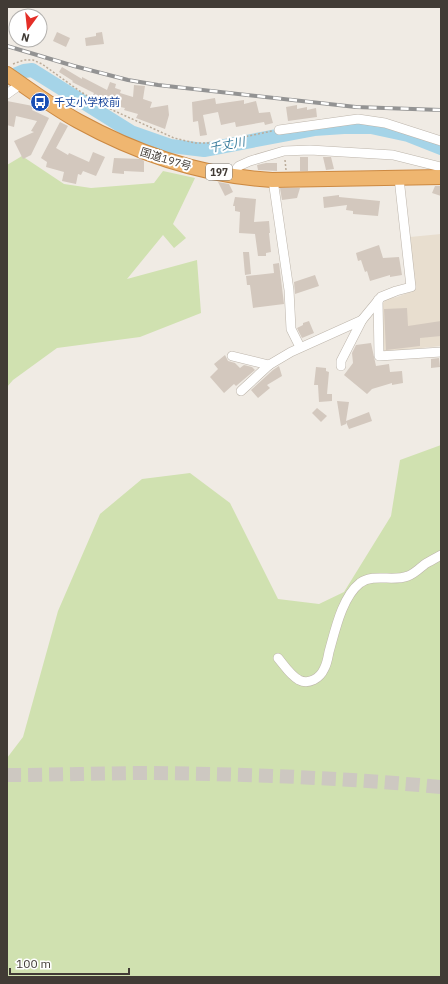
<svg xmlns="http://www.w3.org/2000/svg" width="448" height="984" font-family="'IBM Plex Sans','Noto Sans JP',sans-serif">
<rect width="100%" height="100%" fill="#f0ebe4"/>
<path fill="#e8decf" d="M441 234V346L383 352 381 306 386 299 397 297 415 290 410 237Z"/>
<g fill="#d0e1b0">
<path d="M22 156 64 184 91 188 154 183 163 171 195 178 173 224 186 238 174 248 163 235 127 279 197 260 201 313 140 337 57 348 13 380 7 387V165Z"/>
<path d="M441 445V977H7V758L23 737 58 611 100 514 142 479 190 473 230 503 278 599 319 604 344 592 391 516 400 460Z"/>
</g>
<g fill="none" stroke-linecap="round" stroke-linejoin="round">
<path stroke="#a5d4e8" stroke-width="14" d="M7 78 24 71 32 70 131 132 171 146 204 150 314 129 344 127H371L408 135 441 148"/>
</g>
<g fill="#d3c8be">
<path d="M57 32 70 38 66 47 53 41Z"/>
<path d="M102 32 104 44 86 46 85 38 96 36V33Z"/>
<path d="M62 67 82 79V77L107 90 110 82 116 84 115 88 121 90 120 93 133 97 134 85 145 86 143 99 152 102 150 108 168 105 169 115 165 129 136 118 138 114 124 110 125 108 116 106 93 95 94 93 72 82 73 81 59 72Z"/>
<path d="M215 98 216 104 244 100V104L256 101 259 113 270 112 273 123 265 125 264 122 236 127 235 122 221 125 218 112 203 115 207 135 200 136 198 121 193 122 192 102Z"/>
<path d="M7 101 33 106 32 110 49 118 31 155 23 159 14 141 34 132 31 131 37 121 16 116 14 127 7 125Z"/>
<path d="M297 105V109L307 107V110L316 108 317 117 288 121 286 107Z"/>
<path d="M60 122 68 126 56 148 68 155 69 153 89 162 93 152 105 157 96 176 83 171 81 175 78 174 76 184 62 181 64 172 46 167 47 162 41 158Z"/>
<rect x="300" y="157" width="8" height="14"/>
<path d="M323 157H331L334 169 326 170Z"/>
<path d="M114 158 141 159 144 161V172L124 171V174L112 173Z"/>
<path d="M266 163H277V171L258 170 257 165Z"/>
<path d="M218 182 229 184 233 192 225 196Z"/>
<path d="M435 186H441V196L432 193Z"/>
<path d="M280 188H300L297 198 282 200Z"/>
<path d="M339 195V197L380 201 378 216 353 214V211L346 210 347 205 324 208 323 197Z"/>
<path d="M235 197 256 199 254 222 269 221 270 233H269L271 252 266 253V256H258L255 234 239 233 240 212 235 211V206H233Z"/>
<path d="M379 245 383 258 399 257 402 275 390 277V275L370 281 367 271 365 272 361 260 358 261 356 253Z"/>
<path d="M243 252H249L251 274 245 275Z"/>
<path d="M279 263 284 304 253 308 250 285H247L246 276 274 273 273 264Z"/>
<path d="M315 275 319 286 295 294 294 282Z"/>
<path d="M407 308 408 326 441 321V336L420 338V346L386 350 384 309Z"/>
<path d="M309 321 314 333 302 338 297 328 303 325V323Z"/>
<path d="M371 343 376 366 389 364 390 372 402 371 403 383 392 385V383L372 389 367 394 344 375 353 363 352 353 356 345Z"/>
<path d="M225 355 228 361 235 363 240 368 244 365 252 367 255 370 236 386 234 384 224 393 210 377 218 369 214 364Z"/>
<path d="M439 358 440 367 431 368V359Z"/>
<path d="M279 366 282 376 267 385 270 388 258 398 251 390 273 370Z"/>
<path d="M316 367 326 368V371L329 372 327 394H332V401L319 402 318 385H314Z"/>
<path d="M337 401 349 402 346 421 369 412 372 421 349 429 346 422V424L341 426Z"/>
<path d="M317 408 327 416 321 422 312 413Z"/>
</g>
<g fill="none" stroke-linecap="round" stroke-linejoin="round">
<path stroke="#cdc8c1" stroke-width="14" stroke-dasharray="14 7" stroke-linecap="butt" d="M7 775C56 775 104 773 153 773 249 774 345 778 441 787"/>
<g stroke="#bdb5ab" stroke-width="10">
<g id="minor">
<path d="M7 94 21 84"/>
<path d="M279 130 358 119 385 123 441 141"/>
<path d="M231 175 239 166 250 161 284 151 310 150 393 155 441 167"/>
<path d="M273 180 289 290 291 329 300 347"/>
<path d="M378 300 379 356 441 352"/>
<path d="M232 356 269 365 291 352 362 320"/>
<path d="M341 366V361L362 320 381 297 396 291 411 287 399 178"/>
<path d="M241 391 269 365"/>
<path d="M278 658C284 665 290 675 299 680 309 685 320 678 324 669 327 664 328 657 329 652 335 631 342 597 360 583 374 573 393 582 408 576 414 574 420 568 425 564 430 561 436 558 441 555"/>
</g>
</g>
<g stroke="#cc8942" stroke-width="16">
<path id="highway" d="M7 74C30 90 53 107 78 121 138 154 204 176 272 180L441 177"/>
</g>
<g stroke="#bbac9a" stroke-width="1.5" stroke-dasharray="2 2" stroke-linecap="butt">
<path d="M13 64 24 60H33L42 64 81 92 108 108 174 138 195 143H216L272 131"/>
<path d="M285 160 286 170"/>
</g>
<use href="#minor" stroke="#fff" stroke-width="9"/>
<use href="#highway" stroke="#efb670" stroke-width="14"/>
<g stroke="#939393" stroke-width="4">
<path id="rail" d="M7 46 74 66 128 80 158 85 356 107 441 110"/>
</g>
<use href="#rail" stroke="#fff" stroke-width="2.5" stroke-dasharray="8" stroke-linecap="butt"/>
</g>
<defs>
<g id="bus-disc" transform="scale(1)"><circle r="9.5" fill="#1a4fb4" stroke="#fff"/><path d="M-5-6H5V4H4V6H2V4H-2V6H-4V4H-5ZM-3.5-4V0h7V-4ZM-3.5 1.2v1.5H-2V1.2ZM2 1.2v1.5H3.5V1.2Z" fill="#fff"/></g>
</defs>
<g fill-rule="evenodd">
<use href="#bus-disc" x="40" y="102"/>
</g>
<g text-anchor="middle" stroke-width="4" stroke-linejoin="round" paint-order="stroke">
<rect fill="#fff" stroke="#7a7672" stroke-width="1" x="206" y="164" width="26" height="16" rx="3"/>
<g font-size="10" font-weight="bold" fill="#413b35">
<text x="219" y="176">197</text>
</g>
<g font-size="11" fill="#164399" stroke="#fff" text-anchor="start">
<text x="54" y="106">千丈小学校前</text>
</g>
<g font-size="11" fill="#413b35" stroke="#fff">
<text transform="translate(166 159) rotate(17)" y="4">国道197号</text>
</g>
<g font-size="12" font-style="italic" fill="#387b9b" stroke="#fff">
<text transform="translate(227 145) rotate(-11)" y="4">千丈川</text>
</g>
</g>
<rect width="448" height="984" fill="none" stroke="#413b35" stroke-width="16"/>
<g transform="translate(28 28) rotate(195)"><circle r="19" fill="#ffffff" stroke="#b3b1ae"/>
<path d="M0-3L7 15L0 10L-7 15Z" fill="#e42e27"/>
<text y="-6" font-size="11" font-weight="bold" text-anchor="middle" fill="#413b35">N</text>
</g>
<path d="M10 968v6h119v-6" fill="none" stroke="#413b35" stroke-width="2"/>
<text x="16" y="968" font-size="12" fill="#413b35" stroke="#ffffff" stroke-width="3" paint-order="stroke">100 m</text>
</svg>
